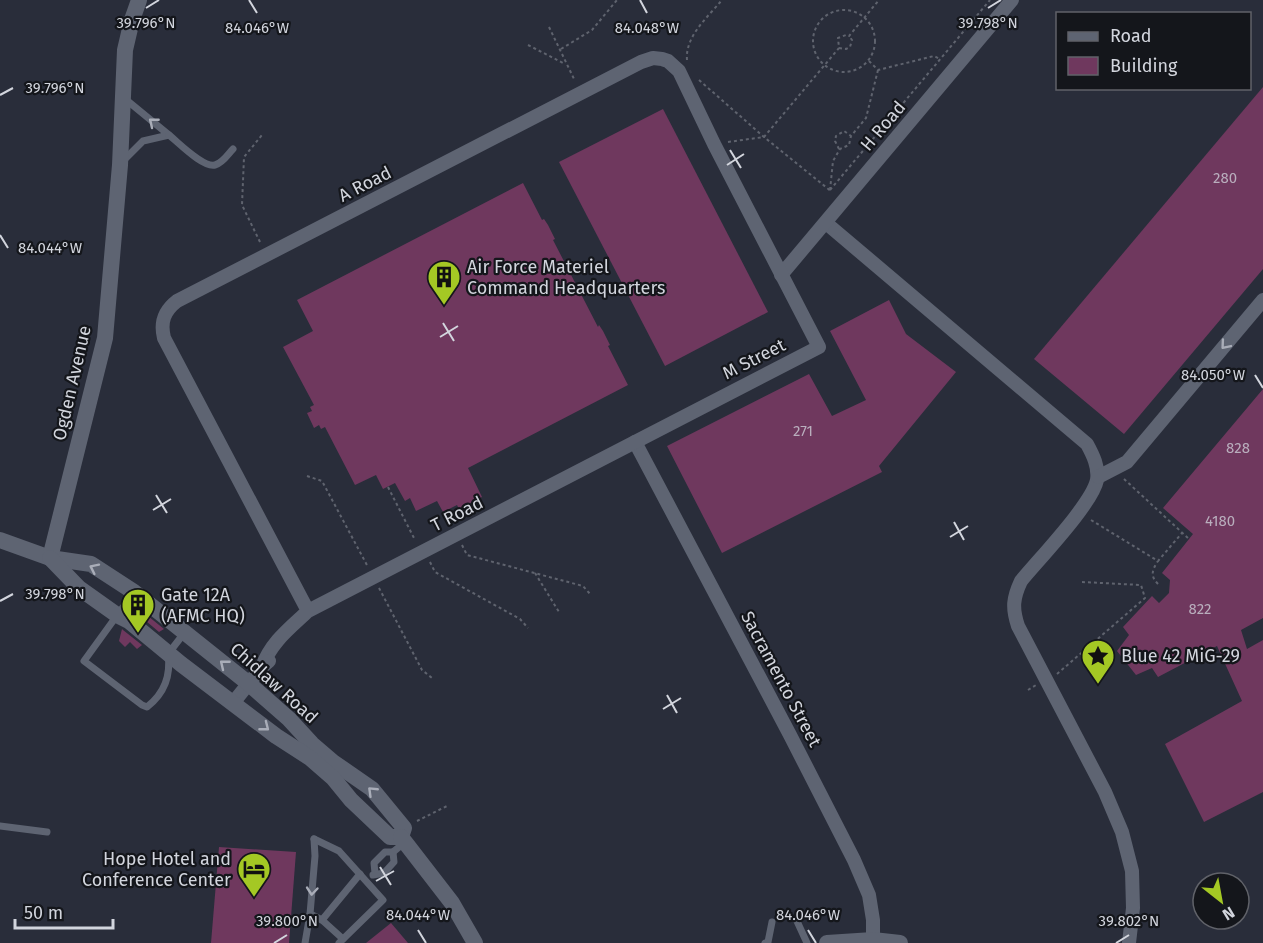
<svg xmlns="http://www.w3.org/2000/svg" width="1263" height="943" font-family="'Fira Sans',sans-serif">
<rect width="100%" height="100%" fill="#292d3a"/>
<g fill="#6f385e">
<path d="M1263 87V269L1124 434 1034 359Z"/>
<path d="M663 109 768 312 665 366 559 162Z"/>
<path d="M523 183 542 220 544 219 548 225 555 239 553 240 598 327 599 325 603 331 610 345 608 346 628 385 468 468 482 497 459 509 457 505 443 512 437 501 416 511 410 498 405 501 395 483 383 489 376 475 355 485 325 427 321 429 319 425 314 428 307 413 312 411 310 407 314 405 283 347 313 331 297 300Z"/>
<path d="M889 300 906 334 956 372 879 466 882 472 722 553 667 446 809 374 832 416 866 400 830 331Z"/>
<path d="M1263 389V618L1241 630 1247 649 1263 640V792L1204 822 1165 744 1242 701 1217 646 1158 677 1152 668 1136 675 1117 651 1129 635 1123 627 1152 596 1159 603 1169 593 1170 580 1162 573 1193 534 1163 508Z"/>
<path d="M143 612 164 629 159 632 140 616Z"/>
<path d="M122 629 123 630 142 645 137 649 130 642 125 647 119 641Z"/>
<path d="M219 847 296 852 289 943H211Z"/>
<path d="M391 923 408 943H366Z"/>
</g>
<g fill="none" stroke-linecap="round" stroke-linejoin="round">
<g stroke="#5f636e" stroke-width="2" stroke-dasharray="3 3" stroke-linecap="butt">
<circle cx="844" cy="41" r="31"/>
<path d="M549 27 575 81"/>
<path d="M528 45 563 63"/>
<path d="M839 48 846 49 850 47 852 40 849 36"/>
<path d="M561 49 592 30 617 0"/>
<path d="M687 60C685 36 708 17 722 0"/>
<path d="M869 61 878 70 934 56 940 59"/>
<path d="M699 80 764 137 832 192"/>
<path d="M728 142 764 137 839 48 838 38 846 35 849 36 879 0"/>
<path d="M839 149 835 141 836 136 844 131 851 136"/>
<path d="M830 190 990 0"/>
<path d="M830 190 833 161 840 149 849 145 851 136 866 118 878 70"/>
<path d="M260 242 242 205 244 157 262 135"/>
<path d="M307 476 322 481 368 567"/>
<path d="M1124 479 1189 539"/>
<path d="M388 487 415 540"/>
<path d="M1091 520 1158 561 1182 533"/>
<path d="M462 545 467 555 583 586 591 595"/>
<path d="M430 562 435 572 520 619 528 628"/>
<path d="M535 573 559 612"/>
<path d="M1158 584C1150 576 1152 570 1158 561"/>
<path d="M379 588 422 670 432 678"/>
<path d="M1057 674 1145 598 1141 585 1082 582"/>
<path d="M1028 690 1036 685"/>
<path d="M417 821 447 806"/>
</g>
<g stroke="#5e6472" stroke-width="7">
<path d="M124 98 169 135 143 141 124 160"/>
<path d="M169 135C179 143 203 168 215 165 223 163 228 154 233 149"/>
<path d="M134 592 84 661 142 705 147 707C165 693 171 675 168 654L185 632"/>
<path d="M0 826 47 832"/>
<path d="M314 839 339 851 383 900 339 943"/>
<path d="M375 873 374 863 385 852H393L404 843"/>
<path d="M373 875 384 873 394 862 393 852"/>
<path d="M310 914 322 920 343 939"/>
<path d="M796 919 807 943"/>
<path d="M322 920 360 874"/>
<path d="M305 943 310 914 315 856 314 839"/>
<path d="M765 943 768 942 772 922"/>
</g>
<g stroke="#5e6472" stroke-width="14">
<path d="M826 223 1087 444C1093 455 1099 467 1097 480 1092 504 1039 559 1021 581 1013 598 1012 608 1018 626L1105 792 1122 832 1132 871 1133 908 1129 943"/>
<path d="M781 275 1012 0"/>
<path d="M635 442 790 735 854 860 869 895 873 920V940"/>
<path d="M1098 477 1127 462 1263 300"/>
<path d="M262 667C271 642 290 628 308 611L819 347 714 144 679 71 668 61 662 59 653 58 641 62 177 301C164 311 160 322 164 338L308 611"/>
<path d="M233 703 262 667 269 661"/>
</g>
<g stroke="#5e6472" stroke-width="16">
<path d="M0 540 50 558 91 564 134 592 248 683 289 719 312 744 333 762 372 789 404 828 401 837"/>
<path d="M50 558 105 338 120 165 125 50 132 20 139 0"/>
<path d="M50 558 79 588 117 615 129 621 181 664 276 736 310 758 333 778 351 800 390 837H401"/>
<path d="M401 837 452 903 475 943"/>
<path d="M827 943 873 940 900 943"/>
</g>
</g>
<defs><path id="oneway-chevron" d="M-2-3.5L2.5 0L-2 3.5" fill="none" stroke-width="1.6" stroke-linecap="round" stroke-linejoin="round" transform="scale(1.5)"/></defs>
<g stroke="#a9adb8">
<use href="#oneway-chevron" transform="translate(153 122) rotate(-141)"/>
<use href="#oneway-chevron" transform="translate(1225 345) rotate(130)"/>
<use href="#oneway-chevron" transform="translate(94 568) rotate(-154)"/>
<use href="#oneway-chevron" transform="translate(224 664) rotate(-141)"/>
<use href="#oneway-chevron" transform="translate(265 727) rotate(38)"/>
<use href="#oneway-chevron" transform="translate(372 791) rotate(-136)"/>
<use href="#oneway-chevron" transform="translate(312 891) rotate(95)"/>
</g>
<path fill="none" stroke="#d2d5dd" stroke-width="2" d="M249 0 257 13M640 0 647 13M146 8 159 0M988 8 1001 0M0 95 13 88M730 150 741 168M727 165 744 154M0 235 8 248M443 323 454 341M440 337 458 326M1255 375 1263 388M156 495 167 513M153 510 171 499M954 522 964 540M950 537 968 526M0 601 13 594M667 695 677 713M663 709 681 698M380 867 391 885M376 881 394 871M418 930 426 943M808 930 816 943M274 943 287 935M1116 943 1129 935"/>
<defs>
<g id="building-pin" transform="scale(1.725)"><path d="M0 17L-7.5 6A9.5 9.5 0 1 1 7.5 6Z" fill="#a4c824" stroke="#14161b"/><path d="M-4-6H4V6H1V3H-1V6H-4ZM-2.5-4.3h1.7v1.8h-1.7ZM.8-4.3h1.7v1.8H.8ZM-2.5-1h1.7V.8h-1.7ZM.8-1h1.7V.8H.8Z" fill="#111"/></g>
<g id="sight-pin" transform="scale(1.725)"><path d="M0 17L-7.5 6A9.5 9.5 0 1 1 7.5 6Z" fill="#a4c824" stroke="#14161b"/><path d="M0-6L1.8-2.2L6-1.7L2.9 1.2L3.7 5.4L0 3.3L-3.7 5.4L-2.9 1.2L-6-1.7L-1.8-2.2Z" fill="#111"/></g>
<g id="hotel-pin" transform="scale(1.725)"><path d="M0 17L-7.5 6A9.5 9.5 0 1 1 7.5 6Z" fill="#a4c824" stroke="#14161b"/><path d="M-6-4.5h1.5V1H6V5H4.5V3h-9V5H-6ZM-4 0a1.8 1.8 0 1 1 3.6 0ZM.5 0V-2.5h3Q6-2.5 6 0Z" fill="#111"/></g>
</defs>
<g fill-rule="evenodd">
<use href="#building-pin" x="444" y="277"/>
<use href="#building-pin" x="138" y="605"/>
<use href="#sight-pin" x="1098" y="656"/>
<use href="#hotel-pin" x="254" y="869"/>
</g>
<g text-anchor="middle" stroke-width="4.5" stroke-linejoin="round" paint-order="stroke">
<g font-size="15" fill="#b9aebd">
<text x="1225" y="183">280</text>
<text x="803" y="436">271</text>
<text x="1238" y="453">828</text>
<text x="1220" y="526">4180</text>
<text x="1200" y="614">822</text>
</g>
<g font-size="18" fill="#d2d5dd" stroke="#14161b">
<text transform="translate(883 126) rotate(-50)" y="6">H Road</text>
<text transform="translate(365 184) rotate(-27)" y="6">A Road</text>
<text transform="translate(754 359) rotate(-27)" y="6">M Street</text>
<text transform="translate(72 383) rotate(-77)" y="6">Ogden Avenue</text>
<text transform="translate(457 514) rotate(-27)" y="6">T Road</text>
<text transform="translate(781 679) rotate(62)" y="6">Sacramento Street</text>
<text transform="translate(274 683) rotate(42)" y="6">Chidlaw Road</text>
</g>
<g font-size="18" fill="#d2d5dd" stroke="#14161b" text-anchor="start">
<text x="467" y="273">Air Force Materiel<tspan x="467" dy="21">Command Headquarters</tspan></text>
<text x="161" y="601">Gate 12A<tspan x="161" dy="21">(AFMC HQ)</tspan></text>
<text x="1121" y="662">Blue 42 MiG-29</text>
<text x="231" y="865" text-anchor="end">Hope Hotel and<tspan x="231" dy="21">Conference Center</tspan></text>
</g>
</g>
<g font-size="15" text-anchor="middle" fill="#d2d5dd" stroke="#14161b" stroke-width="4.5" stroke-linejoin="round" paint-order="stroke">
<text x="146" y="28">39.796°N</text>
<text x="988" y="28">39.798°N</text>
<text x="257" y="33">84.046°W</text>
<text x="647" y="33">84.048°W</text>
<text x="55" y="93">39.796°N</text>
<text x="50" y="253">84.044°W</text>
<text x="1213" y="380">84.050°W</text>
<text x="55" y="599">39.798°N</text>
<text x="418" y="920">84.044°W</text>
<text x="808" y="920">84.046°W</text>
<text x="287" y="926">39.800°N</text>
<text x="1129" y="926">39.802°N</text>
</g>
<rect x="1056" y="12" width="195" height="78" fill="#14161b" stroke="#606269" stroke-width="1.5"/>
<rect x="1068" y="32" width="30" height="9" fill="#5e6472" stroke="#606269" stroke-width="1.5"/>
<text x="1110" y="42" font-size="18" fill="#d2d5dd">Road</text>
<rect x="1068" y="57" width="30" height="18" fill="#6f385e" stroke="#606269" stroke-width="1.5"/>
<text x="1110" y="72" font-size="18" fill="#d2d5dd">Building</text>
<g transform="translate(1221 901) rotate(149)"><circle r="28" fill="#14161b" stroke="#606269" stroke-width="1.5"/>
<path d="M0-4.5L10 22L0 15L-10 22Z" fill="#a4c824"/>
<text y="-9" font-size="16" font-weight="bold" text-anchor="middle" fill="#d2d5dd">N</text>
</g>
<path d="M15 919v9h98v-9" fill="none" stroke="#d2d5dd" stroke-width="3"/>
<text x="24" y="919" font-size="18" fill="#d2d5dd" stroke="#14161b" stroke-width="4.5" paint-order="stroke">50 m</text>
</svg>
